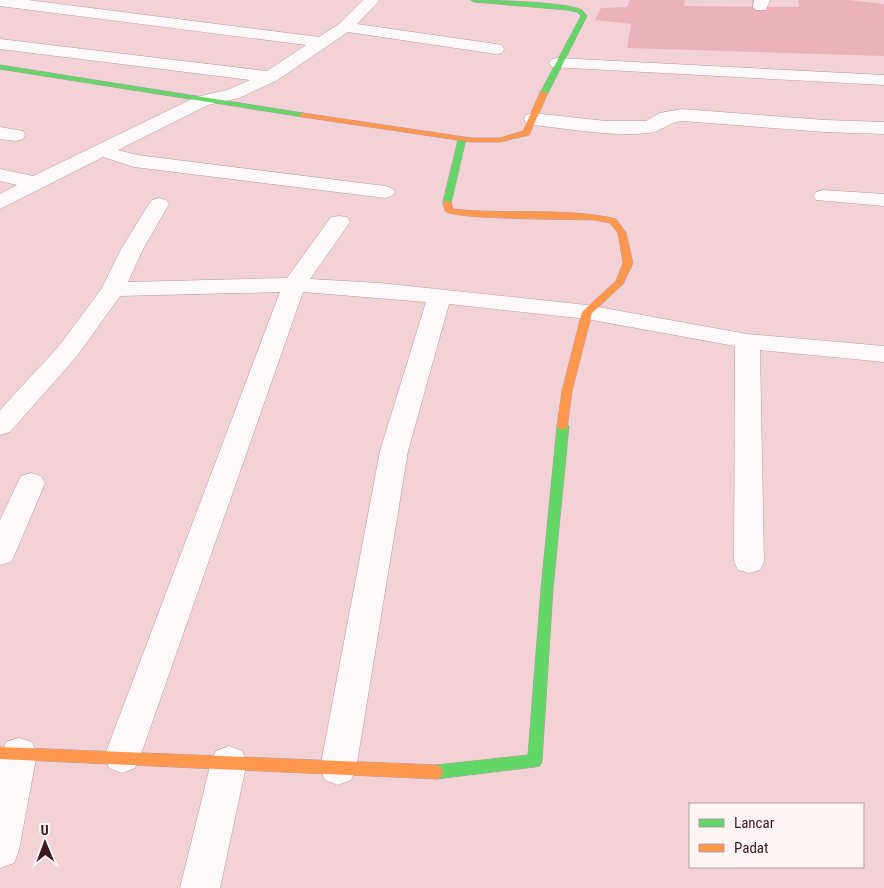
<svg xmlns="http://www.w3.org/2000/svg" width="884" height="888" font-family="'Roboto Condensed',sans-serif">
<rect width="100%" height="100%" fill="#f2d2d6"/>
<path fill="#ecb2b9" d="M630 0H685L684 6 799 7 798 0H848L884 4V56L627 48 631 24 595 20 601 8 627 7Z"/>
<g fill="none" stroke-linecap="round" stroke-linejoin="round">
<g stroke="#b89a9e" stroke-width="1">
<g id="street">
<path d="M0 0H28L319 37 339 24 363 0H380L357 24 496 44 502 45 504 49 502 53 496 54 348 32 276 81 239 98 208 105 118 150 137 155 385 186 392 188 395 192 392 196 385 198 134 167 103 157 0 209V194L17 185 0 181V169L33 176 196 97 227 90 250 80 0 49V39L267 71 306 45 0 6Z"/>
<path d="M754 0H770L766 10H756L753 7Z"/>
<path d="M558 58 884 75V85L552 67 549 63 552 59Z"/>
<path d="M682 109 825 120 884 122V134L825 132 682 121C670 122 661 131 650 133 611 137 571 129 533 125L526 123 524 119 526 115 533 113 606 121H646L660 113Z"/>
<path d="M0 127 23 131 25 135 23 139 16 141 0 139Z"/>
<path d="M823 190 884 194V206L816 200 813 196 816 192Z"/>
<path d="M159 198 166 200 169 204 143 249 128 282 287 278 331 217 339 216 347 217 350 222 310 279 380 283 587 305 747 334 884 346V362L760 350 764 562 760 570 749 573 738 570 734 562 735 346 587 319 449 304 408 451 356 769 351 780 338 785 325 780 320 769 380 451 426 302 303 292 140 757 135 768 122 773 109 768 104 757 280 292 120 296 77 356 10 432 0 435V410L59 346 102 288 121 249 149 204 152 200Z"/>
<path d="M31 473 41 476 45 483 15 554 11 562 0 565V520L21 476Z"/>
<path d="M19 738 32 742 37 753 19 850 14 863 0 868V758L6 742Z"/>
<path d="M229 746 242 751 247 762 220 888H180L211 762 216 751Z"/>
</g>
</g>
<g stroke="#b89a9e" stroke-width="1">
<g id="fast">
<path d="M471 0C490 0 568 2 582 10 583 11 586 15 587 16L547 95 540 93 581 16 577 12 567 10 474 2Z"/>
<path d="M0 65 303 113 307 115 303 117 0 69Z"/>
<path d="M459 137 466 139 451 203 447 206 443 203Z"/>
<path d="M563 422 569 426 553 589 542 761 540 766 535 767 436 779 431 777 429 772 431 767 436 765 528 755 541 589 557 426Z"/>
</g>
</g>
<g stroke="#b89a9e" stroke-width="1">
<g id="slow">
<path d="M541 91 548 93 529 135 500 142H471L303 117 299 115 303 113 471 138H500L523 131Z"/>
<path d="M447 200 451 203 453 209C505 215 566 207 616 219L626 233 633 263 623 284 592 313 572 391 567 429H559L557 426 562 391 582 312 616 281 623 263 618 233 610 223 595 220C572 219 456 220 445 211L443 203Z"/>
<path d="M0 747 436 765 441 767 443 772 441 777 436 779 0 759Z"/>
</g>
</g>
<use href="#street" fill="#fdf8f9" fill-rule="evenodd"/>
<use href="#fast" fill="#63d668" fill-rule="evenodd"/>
<use href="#slow" fill="#ff974d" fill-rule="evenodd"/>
</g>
<rect x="689" y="803" width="175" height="65" fill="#fff5f6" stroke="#b09c9f"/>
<rect x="699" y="819" width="25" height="8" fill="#63d668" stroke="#b09c9f"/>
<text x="734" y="828" font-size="15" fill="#3a171d">Lancar</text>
<rect x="699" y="844" width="25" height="8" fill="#ff974d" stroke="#b09c9f"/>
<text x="734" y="853" font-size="15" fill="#3a171d">Padat</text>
<g transform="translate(45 843) rotate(359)" stroke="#fff5f6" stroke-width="4" paint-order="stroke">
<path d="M0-4L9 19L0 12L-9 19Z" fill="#3a171d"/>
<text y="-8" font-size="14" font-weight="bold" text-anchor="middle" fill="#3a171d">U</text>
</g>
</svg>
